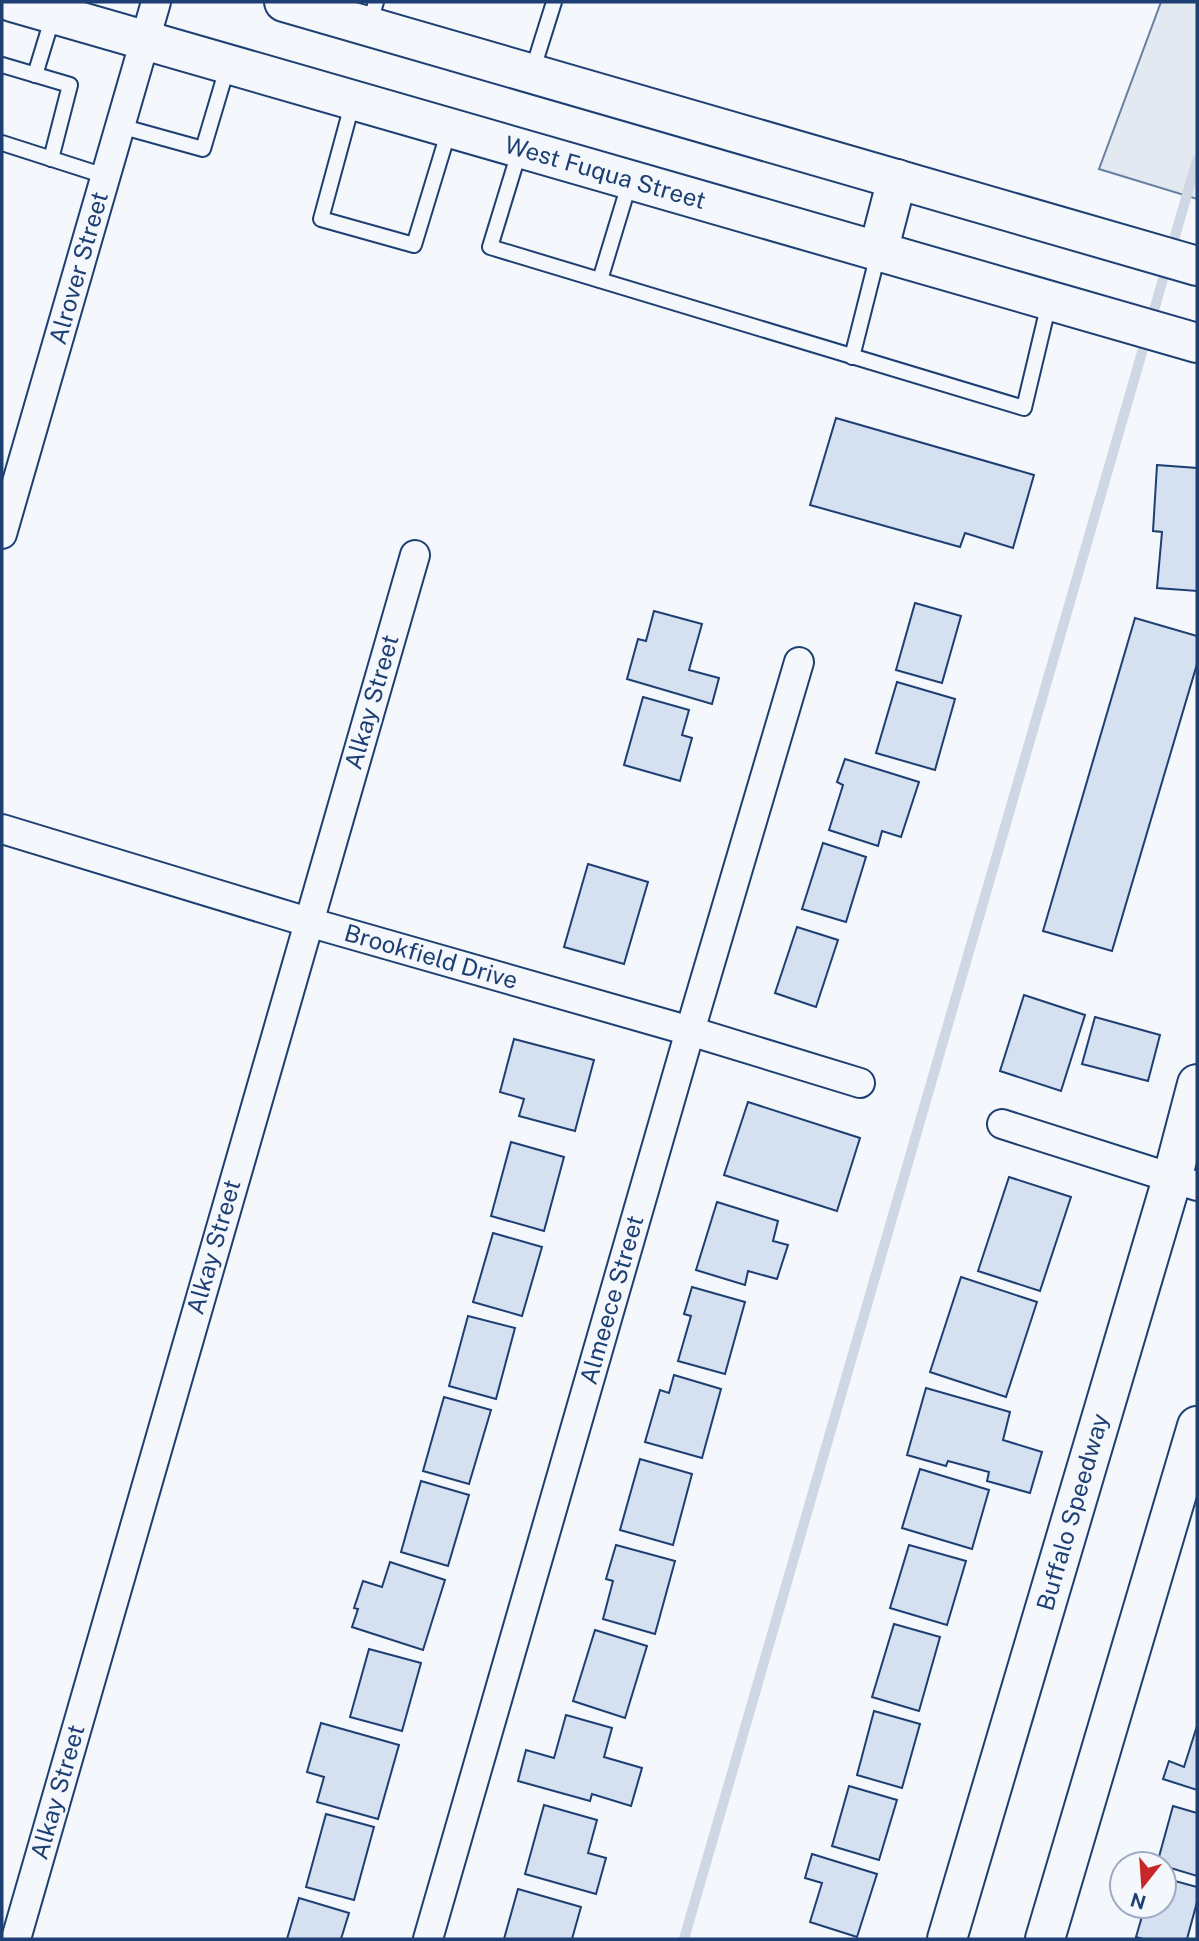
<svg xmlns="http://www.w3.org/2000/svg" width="1199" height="1941" font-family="'Public Sans',sans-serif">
<rect width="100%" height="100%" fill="#f4f7fb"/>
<path fill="#e3e9f0" stroke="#687fa3" stroke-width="2" d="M1161 2H1197V199L1099 169Z"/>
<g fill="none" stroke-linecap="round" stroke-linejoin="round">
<g stroke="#cfd7e4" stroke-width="10">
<path d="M1171 250 1197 160"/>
<path d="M1151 321 1167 265"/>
<path d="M684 1939 1147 335"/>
</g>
</g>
<g fill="#d5e0f0" stroke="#1d3f73" stroke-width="2">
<path d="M836 418 1034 475 1013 548 965 533 960 547 810 505Z"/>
<path d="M1157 465 1197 468V591L1157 588 1162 532 1153 531Z"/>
<path d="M915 603 961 616 942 683 896 670Z"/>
<path d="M654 611 702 624 689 670 719 678 712 704 627 679 638 639 646 641Z"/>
<path d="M1135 618 1197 636V664L1112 951 1043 931Z"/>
<path d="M897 682 955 699 935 770 876 753Z"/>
<path d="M643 697 689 710 682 735 692 738 680 781 624 765Z"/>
<path d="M845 759 919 782 901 837 882 831 878 846 829 830 843 785 837 782Z"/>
<path d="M823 843 866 857 846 922 802 909Z"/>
<path d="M588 864 648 882 624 964 564 947Z"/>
<path d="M797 927 838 940 816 1007 775 993Z"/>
<path d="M1024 995 1085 1015 1061 1091 1000 1071Z"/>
<path d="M1095 1017 1160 1035 1148 1081 1082 1064Z"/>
<path d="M514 1039 594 1060 575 1131 519 1116 524 1099 500 1092Z"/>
<path d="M748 1102 860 1138 837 1211 724 1175Z"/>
<path d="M511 1142 564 1157 544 1231 491 1216Z"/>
<path d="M1009 1177 1071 1197 1040 1291 978 1271Z"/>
<path d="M717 1202 778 1221 773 1241 788 1245 777 1279 748 1271 745 1285 696 1270Z"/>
<path d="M493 1233 542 1247 522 1316 473 1302Z"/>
<path d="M961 1277 1037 1302 1006 1397 930 1372Z"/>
<path d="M692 1287 745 1302 725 1374 678 1361 691 1316 684 1314Z"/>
<path d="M468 1316 515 1328 496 1399 449 1386Z"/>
<path d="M674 1375 721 1389 702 1458 645 1442 660 1390 669 1393Z"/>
<path d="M926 1388 1010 1412 1003 1440 1042 1452 1030 1493 987 1481 989 1472 948 1461 946 1466 907 1455Z"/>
<path d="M444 1397 491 1410 469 1484 423 1471Z"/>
<path d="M640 1459 692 1474 673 1545 620 1530Z"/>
<path d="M920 1469 989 1490 972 1549 902 1528Z"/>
<path d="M421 1481 469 1495 448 1566 401 1552Z"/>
<path d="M616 1545 675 1561 655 1634 603 1619 613 1581 606 1579Z"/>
<path d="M909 1545 966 1561 947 1625 890 1608Z"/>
<path d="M390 1562 445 1580 423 1650 352 1627 358 1609 354 1608 363 1581 382 1587Z"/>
<path d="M894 1624 940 1637 919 1711 872 1697Z"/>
<path d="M595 1630 647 1646 625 1718 573 1701Z"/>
<path d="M369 1649 421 1663 402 1731 350 1717Z"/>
<path d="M874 1711 920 1724 902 1788 857 1775Z"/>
<path d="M566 1715 612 1728 604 1757 642 1768 631 1806 592 1794 590 1801 518 1781 526 1750 554 1758Z"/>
<path d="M321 1723 399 1745 378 1819 317 1802 324 1777 307 1772Z"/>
<path d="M1197 1726V1790L1163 1779 1169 1761 1184 1767Z"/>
<path d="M849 1786 897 1800 879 1860 832 1846Z"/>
<path d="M544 1805 597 1820 588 1853 606 1858 596 1894 525 1874Z"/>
<path d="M1173 1806 1197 1813V1876L1164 1866V1864H1157Z"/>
<path d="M326 1814 374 1827 354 1900 306 1887Z"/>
<path d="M812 1854 877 1874 857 1937 810 1922 822 1883 805 1878Z"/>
<path d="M1164 1878 1197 1887V1902L1187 1939H1143L1136 1937 1145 1906H1164Z"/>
<path d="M518 1889 581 1907 572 1939H504Z"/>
<path d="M299 1898 349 1913 341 1939H287Z"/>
</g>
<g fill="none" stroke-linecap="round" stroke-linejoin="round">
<g stroke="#1d3f73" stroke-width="18">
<g id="lane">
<path d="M369 25 376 2"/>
<path d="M2 65 70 85 51 159"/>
<path d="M532 72 554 2"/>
<path d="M35 75 53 16"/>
<path d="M353 101 321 219 414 245 449 130"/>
<path d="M120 126 203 149 228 65"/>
<path d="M2 143 105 176"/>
<path d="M520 149 490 247 1024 408 1049 303"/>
<path d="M600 280 630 181"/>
<path d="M852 357 878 254"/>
</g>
</g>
<g stroke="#1d3f73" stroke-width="32">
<g id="street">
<path d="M2 534 156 2"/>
<path d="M2 829 308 922 690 1031 860 1083"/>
<path d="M1002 1124 1197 1186"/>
<path d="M16 1939 415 555"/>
<path d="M428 1939 690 1031 799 662"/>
</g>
</g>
<g stroke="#1d3f73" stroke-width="42">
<g id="secondary">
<path d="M12 2 1197 343"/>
<path d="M284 2 1197 266"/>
<path d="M878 252 897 179"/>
<path d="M947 1939 1172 1179 1197 1084"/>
<path d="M1045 1939 1197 1426"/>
</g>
</g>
<use href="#lane" stroke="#f4f7fb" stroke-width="14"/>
<use href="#street" stroke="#f4f7fb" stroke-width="28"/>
<use href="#secondary" stroke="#f4f7fb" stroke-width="38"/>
</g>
<g text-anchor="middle" stroke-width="5" stroke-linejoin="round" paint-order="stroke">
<g font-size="24" fill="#1d3f73" stroke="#f4f7fb">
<text transform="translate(605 173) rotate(16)" y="8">West Fuqua Street</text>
<text transform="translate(79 268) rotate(-74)" y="8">Alrover Street</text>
<text transform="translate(372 702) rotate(-74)" y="8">Alkay Street</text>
<text transform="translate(431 957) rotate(16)" y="8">Brookfield Drive</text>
<text transform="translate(214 1247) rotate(-74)" y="8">Alkay Street</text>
<text transform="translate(612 1300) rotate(-74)" y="8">Almeece Street</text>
<text transform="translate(1073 1512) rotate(-74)" y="8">Buffalo Speedway</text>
<text transform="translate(58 1792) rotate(-74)" y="8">Alkay Street</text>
</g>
</g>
<rect width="1199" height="1941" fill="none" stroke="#1d3f73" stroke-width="7"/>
<g transform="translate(1143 1885) rotate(197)"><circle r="33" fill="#f4f7fb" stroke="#9eadc5" stroke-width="2"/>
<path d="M0-5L12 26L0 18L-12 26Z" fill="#c62828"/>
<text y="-10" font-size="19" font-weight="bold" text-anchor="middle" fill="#1d3f73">N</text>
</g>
</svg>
